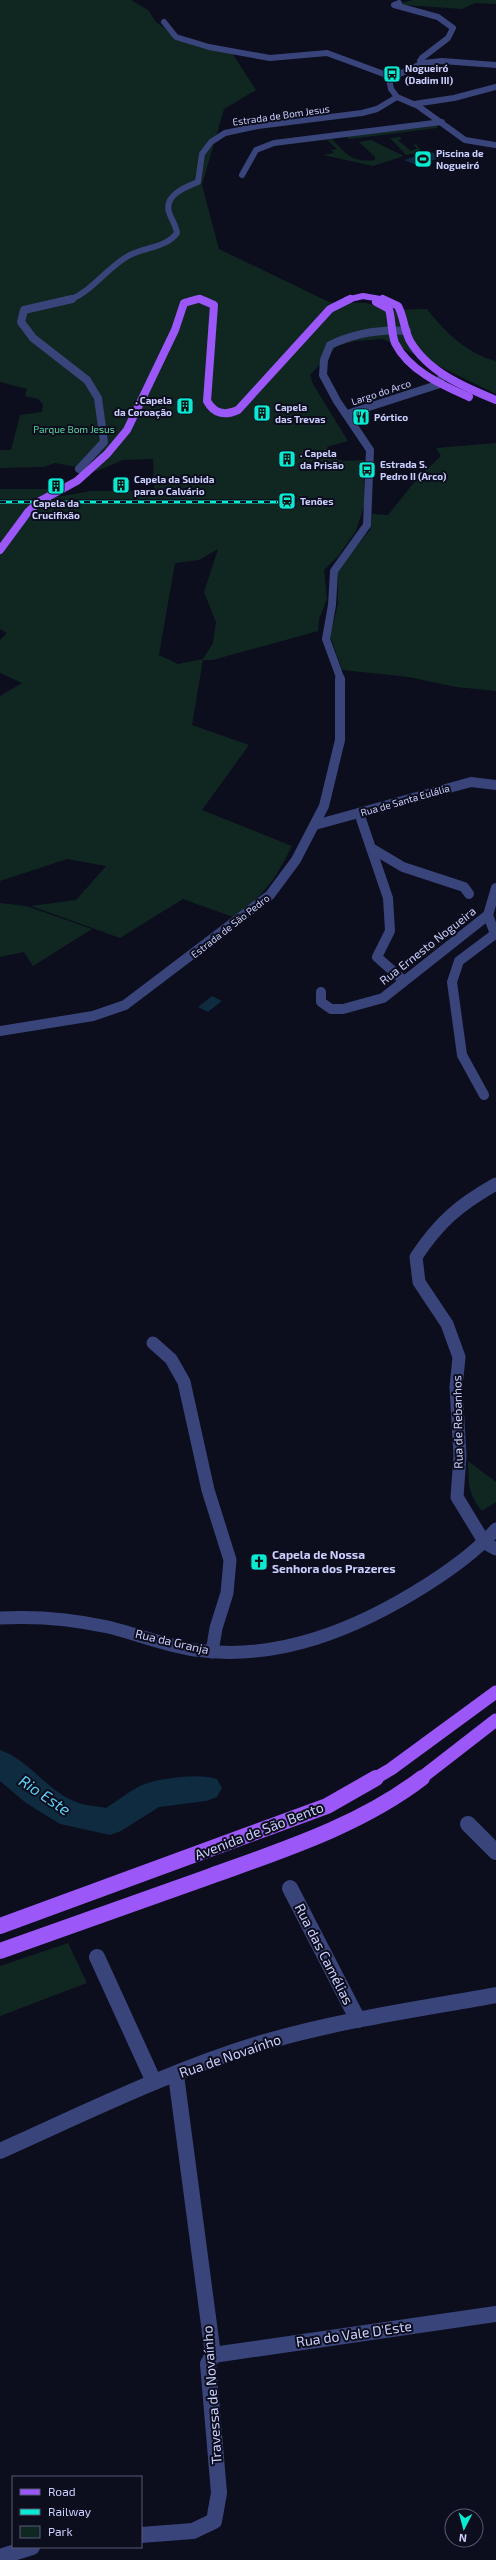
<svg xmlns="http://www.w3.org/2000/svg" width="496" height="2560" font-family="'Exo 2',sans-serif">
<rect width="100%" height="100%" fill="#0c0d1d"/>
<g fill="#102721" fill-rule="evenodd">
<path d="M0 0H131L148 10 156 22 171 33 232 53 256 90 224 109 202 185 219 249 329 302C344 304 374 299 383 310L427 309C444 331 467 354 496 361V394L383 339 355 341 337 346 310 375 313 384 348 441 327 447 332 457 343 461 364 460V506L356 531 339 555 324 570 327 599 319 619 318 631 213 660H203L192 725 249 745 202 810 292 846C275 880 265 895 233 917L183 899 120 938 31 906 76 900 106 866 67 859 0 881V696L22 683 0 673V640L7 633 0 629V503H277L284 505V508H296L297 495 283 494V497L277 499H0V489H50L57 497 91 491H154L153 459 123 460 97 471 55 463 43 467 0 468V450H11L20 415 42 412 43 405 38 399 25 396 27 389 0 382ZM218 549 204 592 216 622 213 643 203 659 178 664 159 655 175 563 199 560Z"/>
<path d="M413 0H496V4L475 3 462 9 404 5 401 3Z"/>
<path d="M437 126V128L350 139 345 136Z"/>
<path d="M400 137 402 139 398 140 411 151 417 148 413 145 416 144 422 152 406 155 390 138Z"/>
<path d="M332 139C347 155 353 163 375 160V157L359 142 371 140 404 156 373 166 323 155 334 153 331 150 337 149 327 140 311 141Z"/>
<path d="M496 443V691L456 687 409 677 342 670 330 636 338 604V573L340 566 370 530 372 514 388 515 417 479 441 456 436 448Z"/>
<path d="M0 903 26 906 92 929 33 966 24 952 0 957Z"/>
<path d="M468 1461 496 1482V1502L482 1511C467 1493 469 1483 468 1461Z"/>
<path d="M68 1943 87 1983 0 2016V1966Z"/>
</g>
<g fill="#0e2b40">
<path d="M430 152 448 156 416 165 404 160Z"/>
<path d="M212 996 222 1001 208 1012 198 1007Z"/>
</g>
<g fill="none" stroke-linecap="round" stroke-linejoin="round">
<path fill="#0e2b40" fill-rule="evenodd" d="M0 1750C30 1760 48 1793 79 1803 87 1806 97 1806 106 1808 117 1801 128 1792 140 1786 157 1778 200 1773 217 1779L222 1788 217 1797 206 1801 159 1807 121 1831 110 1835 60 1824 26 1803 0 1781Z"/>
<g stroke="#39447a" stroke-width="6">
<path d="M399 3 394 5 438 17 453 28 448 38 422 58 420 61 423 63"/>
<path d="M164 22 176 37 209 47 270 58 327 53 392 77"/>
<path d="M414 104 454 98 496 87"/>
<path d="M495 145 465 140 418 106 397 97 391 89 389 79 423 63 442 61 496 65"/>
<path d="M242 175 256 150 274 143 442 122"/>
<path d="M70 300C93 290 106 269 128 256 144 247 166 248 177 233 176 225 171 219 169 212 164 195 186 187 198 182L202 154 211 142 225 133 258 126 362 113 377 109 397 97"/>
</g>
<g stroke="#39447a" stroke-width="8">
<path d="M72 299 24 310 21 322 33 338 87 380 98 398 104 442 79 469 87 472"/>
<path d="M347 414 440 384 442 374"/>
<path d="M341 680 326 639 332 605 334 571 367 525 370 450 337 401 323 375 324 360 330 345C355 333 380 329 407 331"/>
</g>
<g stroke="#39447a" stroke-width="10">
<path d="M359 813 388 898 390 931 377 957 404 981"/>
<path d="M315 825 471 782 496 785"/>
<path d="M371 848 403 867 464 887 469 894"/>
<path d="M321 992V1002L331 1009H343L383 998 488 915 496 888"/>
<path d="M0 1031 93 1016 125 1005 270 895 296 860 324 806 340 740V679"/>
<path d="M484 1095 462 1055 452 982 459 961 495 934 488 915"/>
</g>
<g stroke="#39447a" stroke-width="13">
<path d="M496 1184C459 1205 439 1222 416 1257L419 1282 447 1324 459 1357 456 1387 460 1456 457 1497 485 1543 496 1549"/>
<path d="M153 1343 171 1359 184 1382 208 1490 230 1560 227 1593 216 1628 212 1652"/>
<path d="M0 1618C36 1616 72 1619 108 1627 137 1634 166 1646 195 1650 279 1662 359 1628 428 1584 453 1568 477 1551 496 1529"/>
</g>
<g stroke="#39447a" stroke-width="16">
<path d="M468 1824 496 1852"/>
<path d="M290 1888 358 2020"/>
<path d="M97 1957 154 2082"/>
<path d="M0 2151C87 2112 174 2069 265 2042 340 2020 419 2009 496 1995"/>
<path d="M213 2355 496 2314"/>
<path d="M141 2535 193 2531 214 2521 219 2493 208 2364 213 2355 176 2075"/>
<path d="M0 2557 32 2547"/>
</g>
<g stroke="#9b57f8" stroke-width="6">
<path d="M191 300H205"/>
<path d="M346 300 363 296 386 300"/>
</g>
<g stroke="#9b57f8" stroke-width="8">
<path d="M200 299 214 305 207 401C214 414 225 416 238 410L330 309 350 299"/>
<path d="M383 299 398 306C404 317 404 330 410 341 428 372 464 387 496 400"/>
<path d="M376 302 389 309C392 320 391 332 395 343 409 371 442 385 469 397"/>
<path d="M0 550 28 512 40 501 77 481 107 454 127 430 175 330 184 303 198 299"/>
</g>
<g stroke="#9b57f8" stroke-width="13">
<path d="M374 1779 391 1769 496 1692"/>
<path d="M420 1779 496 1720"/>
</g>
<g stroke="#9b57f8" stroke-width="16">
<path d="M0 1926 327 1806 376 1778"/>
<path d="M0 1951C70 1926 141 1901 211 1876 283 1850 361 1825 422 1778"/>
</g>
<g stroke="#0ae9d2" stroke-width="3">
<path id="rail" d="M0 502H277"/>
</g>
<use href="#rail" stroke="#0c0d1d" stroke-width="2" stroke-dasharray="6" stroke-linecap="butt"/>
</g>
<defs>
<g id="bus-square" transform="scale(0.9)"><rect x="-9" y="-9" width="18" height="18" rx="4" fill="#0ae9d2" stroke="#0c0d1d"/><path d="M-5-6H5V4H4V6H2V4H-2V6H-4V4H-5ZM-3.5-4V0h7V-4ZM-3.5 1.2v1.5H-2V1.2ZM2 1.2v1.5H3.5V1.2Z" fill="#111"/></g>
<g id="stadium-square" transform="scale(0.9)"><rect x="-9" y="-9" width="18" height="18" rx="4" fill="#0ae9d2" stroke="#0c0d1d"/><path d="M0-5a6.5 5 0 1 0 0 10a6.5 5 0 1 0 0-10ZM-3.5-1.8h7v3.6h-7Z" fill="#111"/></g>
<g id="building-square" transform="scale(0.9)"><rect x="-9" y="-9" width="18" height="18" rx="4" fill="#0ae9d2" stroke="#0c0d1d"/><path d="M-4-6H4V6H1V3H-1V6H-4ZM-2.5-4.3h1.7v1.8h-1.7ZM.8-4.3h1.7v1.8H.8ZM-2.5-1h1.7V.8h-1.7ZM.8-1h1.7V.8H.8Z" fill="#111"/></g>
<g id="restaurant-square" transform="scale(0.9)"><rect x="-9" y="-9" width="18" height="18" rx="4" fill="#0ae9d2" stroke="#0c0d1d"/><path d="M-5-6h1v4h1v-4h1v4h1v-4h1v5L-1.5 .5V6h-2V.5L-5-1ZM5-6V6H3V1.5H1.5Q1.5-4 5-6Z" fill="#111"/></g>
<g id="station-square" transform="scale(0.9)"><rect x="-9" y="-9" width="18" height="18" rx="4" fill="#0ae9d2" stroke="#0c0d1d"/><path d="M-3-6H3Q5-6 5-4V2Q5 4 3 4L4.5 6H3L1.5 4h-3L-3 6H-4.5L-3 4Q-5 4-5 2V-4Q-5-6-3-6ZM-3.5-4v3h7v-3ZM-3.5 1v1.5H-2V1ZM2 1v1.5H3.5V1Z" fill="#111"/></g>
<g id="church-square" transform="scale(0.9)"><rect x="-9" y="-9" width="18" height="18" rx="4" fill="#0ae9d2" stroke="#0c0d1d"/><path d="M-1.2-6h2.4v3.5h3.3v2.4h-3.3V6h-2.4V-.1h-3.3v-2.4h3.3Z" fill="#111"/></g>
</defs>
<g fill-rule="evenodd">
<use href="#bus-square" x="392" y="74"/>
<use href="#stadium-square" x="423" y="159"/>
<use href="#building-square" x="185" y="406"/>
<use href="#building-square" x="262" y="413"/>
<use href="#restaurant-square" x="361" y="417"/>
<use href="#building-square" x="287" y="459"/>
<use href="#bus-square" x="367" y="470"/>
<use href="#building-square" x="121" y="485"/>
<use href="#building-square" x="56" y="486"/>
<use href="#station-square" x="287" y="501"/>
<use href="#church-square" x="259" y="1562"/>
</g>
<g text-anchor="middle" stroke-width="4" stroke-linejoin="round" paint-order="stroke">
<g font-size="10" font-weight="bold" fill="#cbcffd" stroke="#0c0d1d" text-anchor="start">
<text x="405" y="72">Nogueiró<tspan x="405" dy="12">(Dadim III)</tspan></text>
<text x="436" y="157">Piscina de<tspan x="436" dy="12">Nogueiró</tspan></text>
<text x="172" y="404" text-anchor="end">. Capela<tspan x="172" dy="12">da Coroação</tspan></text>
<text x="275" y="411">Capela<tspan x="275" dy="12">das Trevas</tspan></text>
<text x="374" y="421">Pórtico</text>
<text x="300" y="457">. Capela<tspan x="300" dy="12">da Prisão</tspan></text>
<text x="380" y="468">Estrada S.<tspan x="380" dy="12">Pedro II (Arco)</tspan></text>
<text x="134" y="483">Capela da Subida<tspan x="134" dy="12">para o Calvário</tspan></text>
<text x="300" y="505">Tenões</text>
<text x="56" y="507" text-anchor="middle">Capela da<tspan x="56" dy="12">Crucifixão</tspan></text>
</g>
<g font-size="10" fill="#cbcffd" stroke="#0c0d1d">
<text transform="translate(281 115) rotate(-8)" y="4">Estrada de Bom Jesus</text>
<text transform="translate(381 392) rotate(-18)" y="4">Largo do Arco</text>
<text transform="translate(405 800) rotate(-16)" y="4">Rua de Santa Eulália</text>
<text transform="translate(230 926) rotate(-38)" y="4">Estrada de São Pedro</text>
</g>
<g font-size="10" fill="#5bd8a0" stroke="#0c0d1d">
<text x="74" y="433">Parque Bom Jesus</text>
</g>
<g font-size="12" fill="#cbcffd" stroke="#0c0d1d">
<text transform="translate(428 946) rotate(-38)" y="4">Rua Ernesto Nogueira</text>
<text transform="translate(458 1422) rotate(-91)" y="4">Rua de Rebanhos</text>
<text transform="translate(172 1642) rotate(13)" y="4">Rua da Granja</text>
</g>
<g font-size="12" font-weight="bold" fill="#cbcffd" stroke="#0c0d1d" text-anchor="start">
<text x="272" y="1559">Capela de Nossa<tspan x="272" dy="14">Senhora dos Prazeres</tspan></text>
</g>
<g font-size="14" fill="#cbcffd" stroke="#0c0d1d">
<text transform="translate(259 1831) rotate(-21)" y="5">Avenida de São Bento</text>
<text transform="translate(324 1954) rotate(63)" y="5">Rua das Camélias</text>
<text transform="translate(230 2056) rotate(-19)" y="5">Rua de Novaínho</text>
<text transform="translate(354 2334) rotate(-8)" y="5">Rua do Vale D'Este</text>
<text transform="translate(212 2395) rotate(-94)" y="5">Travessa de Novaínho</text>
</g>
<g font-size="16" font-style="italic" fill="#5dd0f8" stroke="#0c0d1d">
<text transform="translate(45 1795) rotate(34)" y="6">Rio Este</text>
</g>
</g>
<rect x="12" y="2476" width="130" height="72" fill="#0c0d1d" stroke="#585b77"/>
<rect x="20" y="2489" width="20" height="6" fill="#9b57f8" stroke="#585b77"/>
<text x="48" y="2496" font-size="12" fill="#cbcffd">Road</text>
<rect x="20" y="2509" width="20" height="6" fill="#0ae9d2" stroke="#585b77"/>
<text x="48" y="2516" font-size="12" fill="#cbcffd">Railway</text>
<rect x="20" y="2526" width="20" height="12" fill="#102721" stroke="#585b77"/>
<text x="48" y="2536" font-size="12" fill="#cbcffd">Park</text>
<g transform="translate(464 2528) rotate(186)"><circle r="19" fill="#0c0d1d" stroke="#585b77"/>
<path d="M0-3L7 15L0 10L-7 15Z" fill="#0ae9d2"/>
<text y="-6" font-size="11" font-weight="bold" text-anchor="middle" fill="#cbcffd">N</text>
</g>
</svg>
